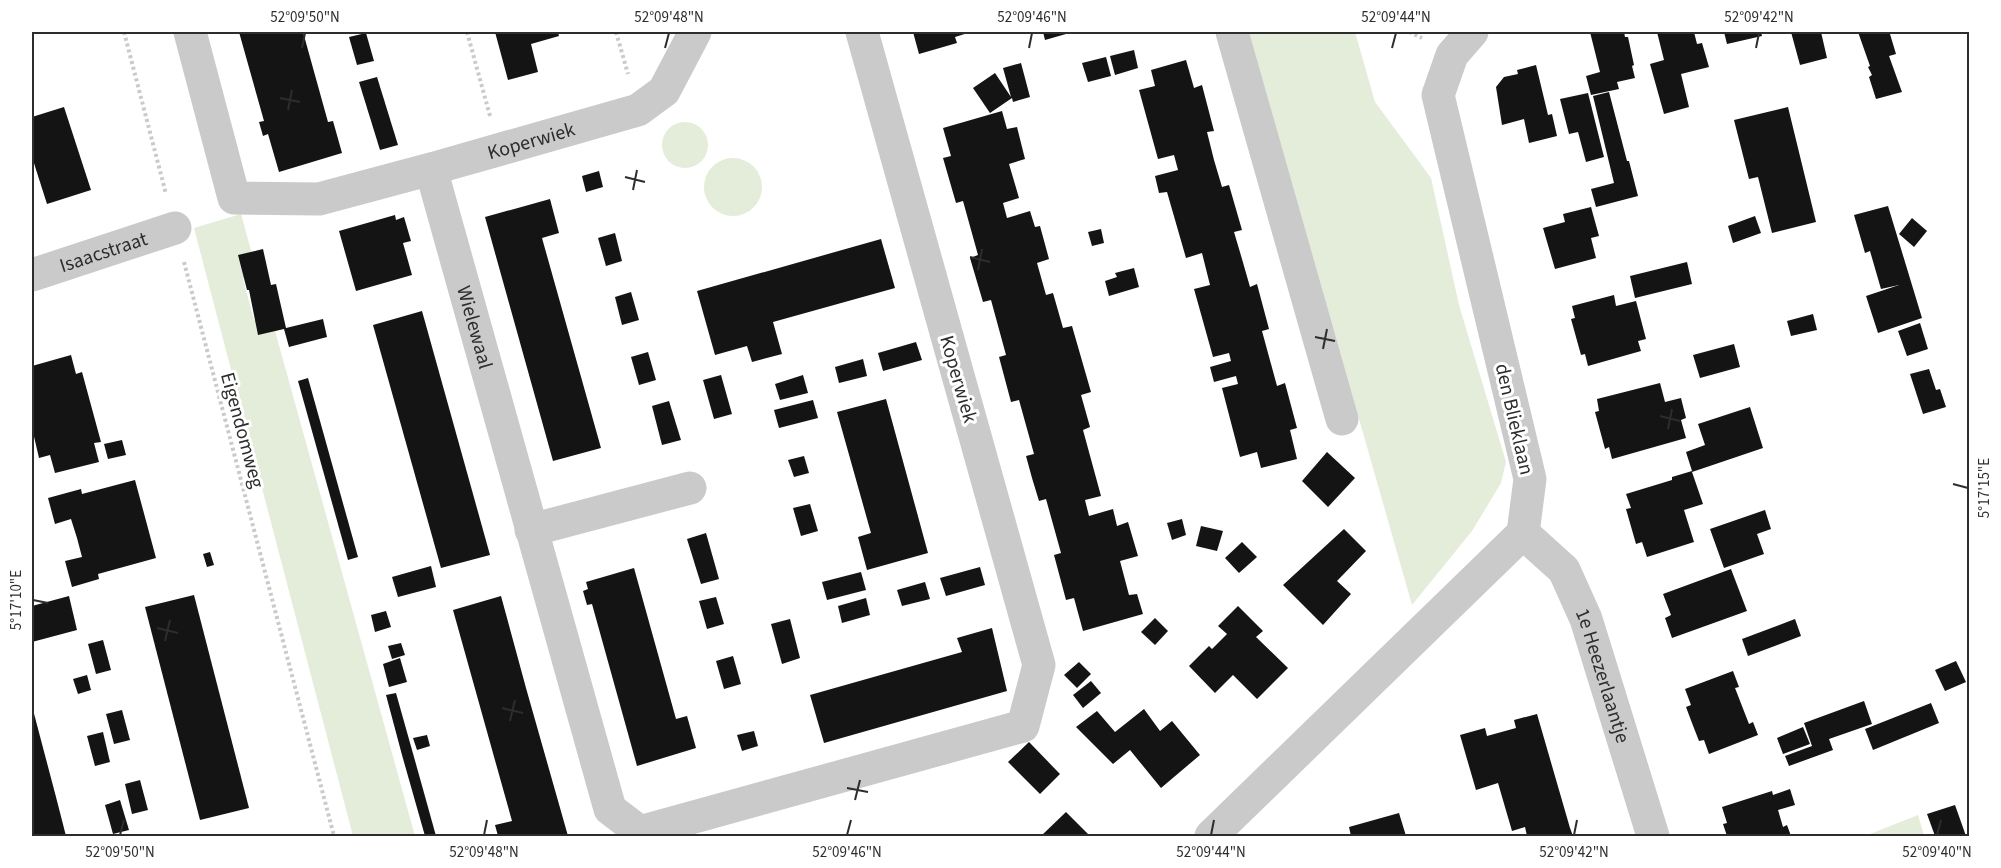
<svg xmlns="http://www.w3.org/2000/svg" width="2001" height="868" font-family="'Source Sans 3',sans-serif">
<rect width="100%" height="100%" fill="#fff"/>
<g fill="#e4ecda">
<path d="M1249 32H1355L1375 102 1431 178 1459 305 1506 462 1501 483 1472 531 1412 605Z"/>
<circle cx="685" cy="145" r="23"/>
<circle cx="733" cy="187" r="29"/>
<path d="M241 214 255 265 243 279 254 320H272L415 836H353L194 228Z"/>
<path d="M1918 815 1924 836H1865Z"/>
</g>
<g fill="#141414">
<path d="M239 32H303L328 122 333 121 342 153 279 172 268 134 263 136 259 122 264 121Z"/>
<path d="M495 32H558L559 36 531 44 538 72 508 80Z"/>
<path d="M913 32H971L955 37 957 43 919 54Z"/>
<path d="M1043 32H1073L1045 40Z"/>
<path d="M1590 32H1624L1625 37H1628L1634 65 1632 66 1635 78 1617 82 1619 89 1591 95 1586 76 1600 72Z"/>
<path d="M1657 32H1694L1697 44 1702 43 1709 67 1681 74 1689 107 1664 114 1650 64 1664 60Z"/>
<path d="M1724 32H1761L1762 36 1727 44Z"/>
<path d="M1791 32H1821L1827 58 1800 65Z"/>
<path d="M1858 32H1887L1888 34H1890L1896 54 1889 56 1902 92 1876 99 1869 77 1872 75 1868 67 1870 66Z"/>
<path d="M366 33 374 61 357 65 349 37Z"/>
<path d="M1134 50 1138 68 1115 75 1110 56Z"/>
<path d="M1106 57 1111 76 1088 82 1082 63Z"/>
<path d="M1186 60 1194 88 1202 85 1214 131 1207 132 1214 160 1222 187 1229 185 1242 230 1234 232 1242 259 1250 287 1257 284 1269 329 1262 331 1277 386 1285 383 1297 428 1290 430 1297 459 1261 468 1257 452 1240 457 1222 388 1238 384 1236 376 1214 382 1210 367 1231 361 1229 353 1213 357 1194 289 1210 285 1202 253 1186 258 1167 192 1159 193 1155 176 1178 170 1174 155 1158 159 1139 90 1155 86 1151 70Z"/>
<path d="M1021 63 1030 97 1013 102 1012 98 990 113 973 88 995 73 1011 97 1003 68Z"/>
<path d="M1536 65 1548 115 1552 114 1557 136 1529 143 1524 119 1502 125 1496 87 1504 77 1518 74 1517 70Z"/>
<path d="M377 77 398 145 380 150 359 82Z"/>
<path d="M1609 92 1627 161H1629L1638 196 1596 207 1591 189 1614 183 1593 96Z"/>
<path d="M1588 93 1604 157 1586 162 1578 132 1569 134 1560 99Z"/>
<path d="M64 107 91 190 47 204 32 157V117Z"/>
<path d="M1788 107 1816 222 1772 233 1758 177 1749 179 1734 120Z"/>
<path d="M1002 111 1007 129 1017 127 1025 159 1009 164 1019 198 1003 203 1007 218 1030 211 1035 227 1040 226 1049 259 1037 263 1046 295 1053 293 1063 328 1072 326 1091 392 1081 395 1090 427 1083 430 1101 496 1085 500 1089 516 1113 509 1117 526 1128 522 1138 556 1120 561 1129 595 1137 594 1143 614 1083 631 1074 598 1066 600 1054 555 1061 553 1046 499 1039 501 1032 478 1026 456 1034 454 1019 400 1011 402 999 357 1006 355 991 300 983 302 970 258 978 255 963 201 956 203 943 158 951 156 943 128Z"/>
<path d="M599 171 603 187 586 192 582 176Z"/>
<path d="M550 199 559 233 542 238 601 448 553 461 485 217Z"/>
<path d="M1888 206 1922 318 1878 333 1866 296 1899 285 1881 289 1870 251 1865 253 1854 215Z"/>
<path d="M1591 207 1599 236 1591 238 1596 258 1555 269 1543 228 1565 222 1563 214Z"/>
<path d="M395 215 396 220 404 217 411 241 403 243 412 275 356 291 339 231Z"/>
<path d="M1755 216 1761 233 1733 243 1728 226Z"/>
<path d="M1912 218 1927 231 1914 247 1899 234Z"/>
<path d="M1101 229 1104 243 1092 246 1088 232Z"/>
<path d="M615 233 622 261 606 266 598 238Z"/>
<path d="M881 239 895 288 773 322 782 354 752 362 747 346 715 355 697 291Z"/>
<path d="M263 249 271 285 276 284 286 328 323 319 327 337 289 347 284 329 258 335 249 290H247L238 255Z"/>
<path d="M1687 262 1692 284 1635 298 1630 276Z"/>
<path d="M1134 268 1139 287 1109 296 1105 281 1117 277 1115 273Z"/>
<path d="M631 292 639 320 622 325 615 297Z"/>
<path d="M1614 295 1616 306 1636 301 1646 339 1638 341 1641 351 1588 366 1585 354 1581 355 1571 319 1575 318 1572 306Z"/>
<path d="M422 311 490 555 441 568 373 325Z"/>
<path d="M1813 314 1817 330 1791 336 1787 321Z"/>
<path d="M1920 323 1928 349 1907 356 1898 331Z"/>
<path d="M916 342 922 360 883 371 878 353Z"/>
<path d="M1734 344 1740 367 1700 378 1693 355Z"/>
<path d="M648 352 656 380 639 385 631 357Z"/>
<path d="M71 355 76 374 82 372 101 442 94 443 99 462 55 473 50 455 39 458 32 428V366Z"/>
<path d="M863 359 867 376 839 383 835 367Z"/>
<path d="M1929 369 1936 390 1940 389 1946 407 1923 414 1910 374Z"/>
<path d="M721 375 732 414 714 419 703 380Z"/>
<path d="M803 375 808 393 780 400 775 384Z"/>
<path d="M308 378 358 557 348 560 298 381Z"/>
<path d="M1660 383 1665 402 1681 398 1686 418 1681 420 1686 438 1612 459 1609 447 1605 449 1595 412 1599 411 1597 399Z"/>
<path d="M886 399 928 553 867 570 858 537 871 533 837 412Z"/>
<path d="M813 400 818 418 779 428 774 410Z"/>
<path d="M669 401 681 440 662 445 652 406Z"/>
<path d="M1750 407 1763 448 1692 472 1703 504 1684 510 1694 542 1647 557 1642 542 1636 544 1626 509 1631 508 1626 494 1672 480V477L1692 471 1686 452 1705 445 1698 424Z"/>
<path d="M122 440 126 455 108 459 104 444Z"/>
<path d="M1327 452 1355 478 1328 507 1302 481Z"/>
<path d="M804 456 809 473 794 477 788 460Z"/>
<path d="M135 480 156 558 98 574 99 579 72 587 65 561 82 557 77 538 71 519 55 524 48 498 81 489 82 494Z"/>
<path d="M810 504 818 531 801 536 793 508Z"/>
<path d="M1765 510 1771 529 1757 534 1764 554 1724 568 1710 529Z"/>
<path d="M1182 519 1186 535 1172 540 1167 523Z"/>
<path d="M1201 526 1223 531 1217 551 1196 546Z"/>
<path d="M1344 529 1366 551 1337 581 1351 594 1323 625 1283 585Z"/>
<path d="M706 533 719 579 701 584 687 539Z"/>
<path d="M1242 542 1257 557 1239 573 1225 558Z"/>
<path d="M210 552 214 565 207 567 203 554Z"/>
<path d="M431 566 436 587 398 597 392 577Z"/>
<path d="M980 567 985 585 946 596 940 578Z"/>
<path d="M634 568 676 719 687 716 696 748 637 766 592 604 587 605 583 591 588 589 586 582Z"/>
<path d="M1731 569 1747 611 1672 638 1665 618 1671 615 1663 594Z"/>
<path d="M861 572 866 590 827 600 822 582Z"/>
<path d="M925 582 930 599 902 606 897 590Z"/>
<path d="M194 595 249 808 200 820 145 607Z"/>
<path d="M69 596 77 630 32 642V606Z"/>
<path d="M501 596 526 688 568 836H498L495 825 512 821 453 610Z"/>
<path d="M716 597 724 624 707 629 699 601Z"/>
<path d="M866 598 870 615 842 623 838 606Z"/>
<path d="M1238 606 1263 631 1256 637 1288 668 1257 699 1233 675 1215 693 1189 666 1209 646 1212 649 1227 634 1218 626Z"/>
<path d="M386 611 391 627 375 632 371 615Z"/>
<path d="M1155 618 1168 631 1155 645 1141 632Z"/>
<path d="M790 619 800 658 782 664 771 624Z"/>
<path d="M1795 619 1801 636 1748 656 1742 639Z"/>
<path d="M992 628 1007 691 824 743 810 695 962 652 957 638Z"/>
<path d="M103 640 111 670 96 674 88 644Z"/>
<path d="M401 643 405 655 392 659 388 646Z"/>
<path d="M733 656 741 684 724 689 716 661Z"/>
<path d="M400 658 407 682 389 687 383 664Z"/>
<path d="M1956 661 1966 682 1945 691 1935 670Z"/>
<path d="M1079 662 1091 674 1077 688 1064 675Z"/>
<path d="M1733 671 1739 687 1735 688 1749 724 1753 722 1758 735 1709 754 1704 740 1699 741 1692 723 1686 707 1691 705 1685 689Z"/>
<path d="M87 675 91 690 78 694 73 679Z"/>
<path d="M1091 681 1101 693 1083 708 1073 695Z"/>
<path d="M396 693 421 782 436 836H425L402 755 386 695Z"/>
<path d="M1864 701 1872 724 1829 739 1833 750 1789 766 1785 756 1812 746 1804 723Z"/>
<path d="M1931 703 1939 723 1873 750 1865 729Z"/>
<path d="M32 706 56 797 66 836H32Z"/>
<path d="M1144 709 1160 731 1172 721 1200 755 1161 788 1130 750 1113 764 1076 727 1097 711 1115 732Z"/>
<path d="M122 710 130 740 114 744 106 714Z"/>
<path d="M1537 714 1570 828 1573 836H1527L1525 827 1512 831 1498 783 1476 790 1460 735 1485 728 1487 736 1516 728 1514 720Z"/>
<path d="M1803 727 1810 744 1783 754 1777 738Z"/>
<path d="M754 731 758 746 742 751 737 735Z"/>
<path d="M103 732 110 762 95 766 87 736Z"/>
<path d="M427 735 430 746 417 750 413 738Z"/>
<path d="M1029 742 1060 774 1040 794 1008 762Z"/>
<path d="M140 780 148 810 132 814 125 784Z"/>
<path d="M1790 789 1795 805 1778 810 1783 827 1787 825 1791 836H1727L1723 824 1727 823 1722 807 1772 791 1773 795Z"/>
<path d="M120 800 129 830 113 834 105 805Z"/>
<path d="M1955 805 1966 836H1935L1927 814Z"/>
<path d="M1066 812 1090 836H1041Z"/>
<path d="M1399 813 1406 836H1351L1349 827Z"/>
</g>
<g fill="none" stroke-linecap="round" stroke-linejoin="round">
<g stroke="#cacaca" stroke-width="4" stroke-dasharray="3 3" stroke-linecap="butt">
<path d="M124 32 166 194"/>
<path d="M467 32 490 116"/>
<path d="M616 32 628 74"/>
<path d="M1409 32 1422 38"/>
<path d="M184 262 334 836"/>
</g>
<g stroke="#cacaca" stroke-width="33">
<path id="s1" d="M190 32 234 198 319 199 431 169 610 809 640 832 1023 726 1039 665 862 32"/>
<path d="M1232 32 1342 419"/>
<path id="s2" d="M431 169 638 110 664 91 695 32"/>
<path id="s3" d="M32 275 175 228"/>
<path d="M531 530 690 488"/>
<path id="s4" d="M1523 533 1564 570 1586 619 1653 836"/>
<path d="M1211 836 1523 533 1530 479 1438 95 1452 55 1472 32"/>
</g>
</g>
<path fill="none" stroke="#2d2d2d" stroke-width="2" d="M302 48 305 33M665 48 669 33M1029 48 1032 33M1392 48 1396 33M1756 48 1759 33M280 98 300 102M288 110 292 90M625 177 645 182M633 190 637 170M970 257 990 262M978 270 982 249M1315 337 1335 341M1323 349 1327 329M1660 416 1680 421M1668 429 1672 409M1953 484 1968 488M33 600 48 603M157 628 178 633M165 641 170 620M502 708 523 713M510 721 515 700M847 788 868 792M855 800 860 780M120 835 124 820M484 835 487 820M847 835 851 820M1211 835 1214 820M1574 835 1577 820M1937 835 1941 820"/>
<g text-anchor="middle" stroke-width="6" stroke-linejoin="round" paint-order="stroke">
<g font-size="20" fill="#2d2d2d" stroke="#fff">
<text dy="7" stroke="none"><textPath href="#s2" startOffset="104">Koperwiek</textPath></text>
<text dy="7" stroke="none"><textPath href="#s3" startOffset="75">Isaacstraat</textPath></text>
<text dy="7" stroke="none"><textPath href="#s1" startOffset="537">Wielewaal</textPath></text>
<text transform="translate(959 379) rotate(74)" y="7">Koperwiek</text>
<text transform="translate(1515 419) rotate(77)" y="7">den Blieklaan</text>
<text transform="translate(243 430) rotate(75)" y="7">Eigendomweg</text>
<text dy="7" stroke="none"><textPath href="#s4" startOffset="168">1e Heezerlaantje</textPath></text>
</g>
</g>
<rect width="2001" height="868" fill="none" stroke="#ffffff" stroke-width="66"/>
<rect x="33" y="33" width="1935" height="802" fill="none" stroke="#2d2d2d" stroke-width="2"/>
<g font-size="15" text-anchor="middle" fill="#2d2d2d">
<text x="305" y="22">52°09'50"N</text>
<text x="669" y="22">52°09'48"N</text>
<text x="1032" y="22">52°09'46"N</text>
<text x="1396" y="22">52°09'44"N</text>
<text x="1759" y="22">52°09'42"N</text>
<text transform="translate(1984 488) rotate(-90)" y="5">5°17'15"E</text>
<text transform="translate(16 600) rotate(-90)" y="5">5°17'10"E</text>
<text x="120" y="857">52°09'50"N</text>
<text x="484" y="857">52°09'48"N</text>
<text x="847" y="857">52°09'46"N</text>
<text x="1211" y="857">52°09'44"N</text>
<text x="1574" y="857">52°09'42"N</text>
<text x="1937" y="857">52°09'40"N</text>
</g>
</svg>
